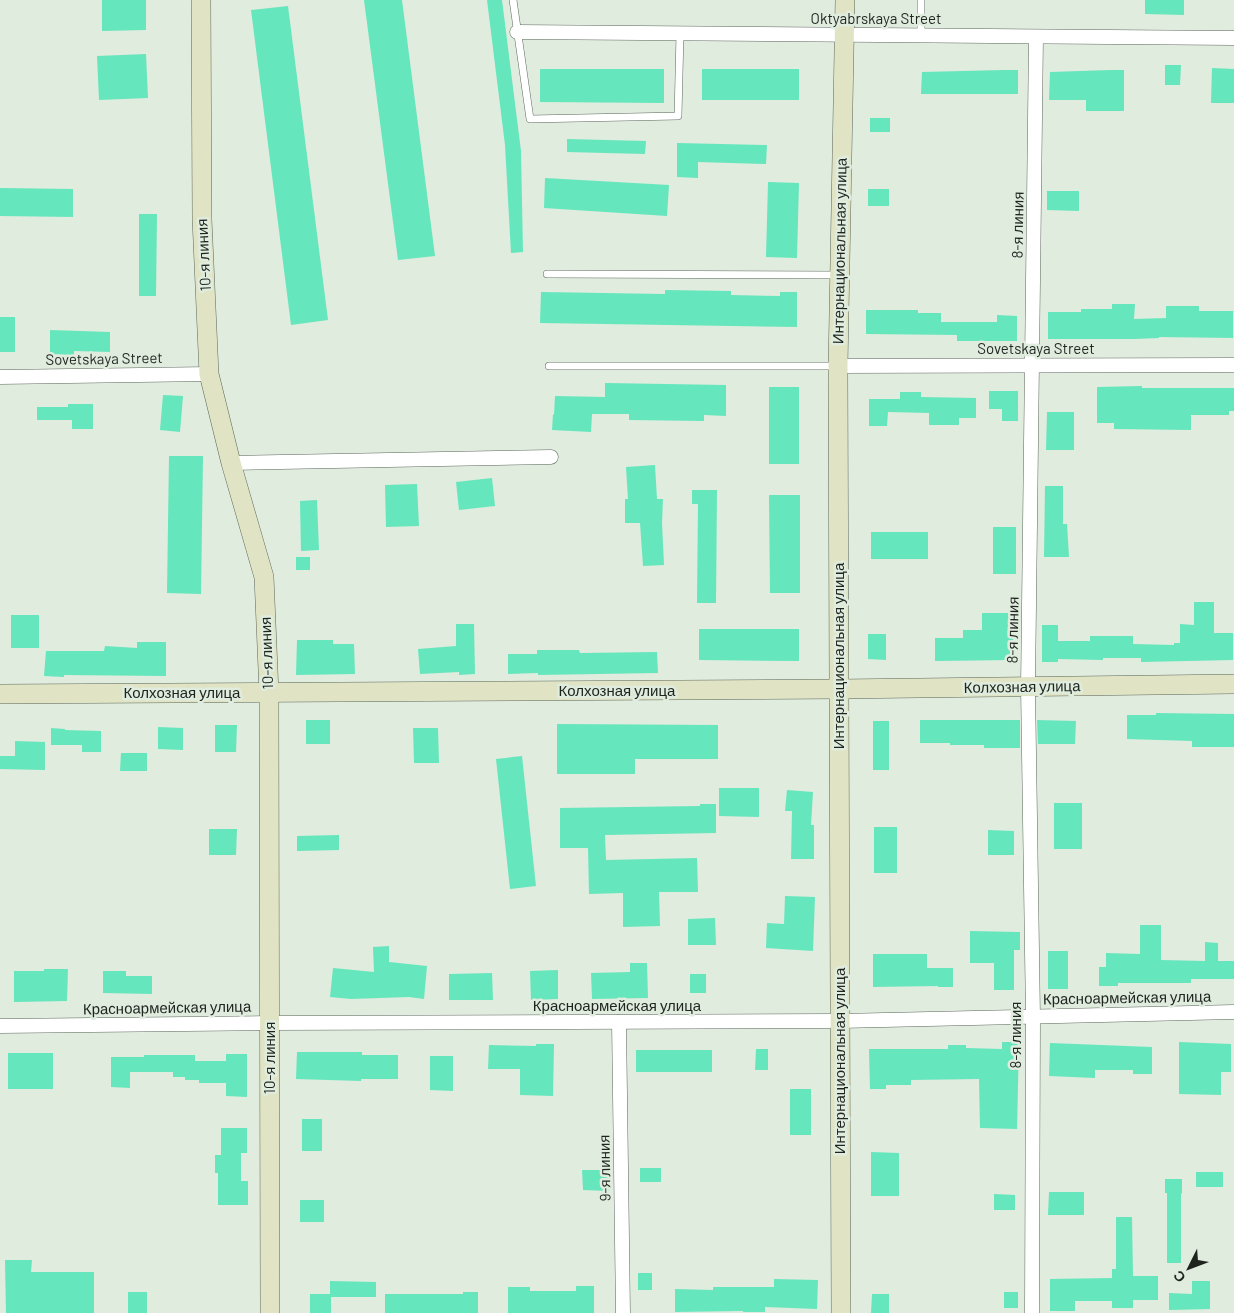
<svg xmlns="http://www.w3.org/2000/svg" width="1234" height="1313" font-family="Barlow,sans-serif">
<rect width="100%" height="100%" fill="#dfecde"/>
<g fill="#66e6bd">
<path d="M102 0H146V30L102 31Z"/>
<path d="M364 0H402L435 256 398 260Z"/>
<path d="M487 0H502L521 151 523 252 511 253 505 145Z"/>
<path d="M1145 0H1184V15L1145 14Z"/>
<path d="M288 6 328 320 291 325 251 10Z"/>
<path d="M146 54 148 98 99 100 97 56Z"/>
<path d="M1165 65H1181L1180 85H1165Z"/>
<path d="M1212 68 1234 69V103H1211Z"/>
<path d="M540 69H664V103L540 102Z"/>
<rect x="702" y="69" width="97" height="31"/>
<path d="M1003 70H1018V94H921L922 72Z"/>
<path d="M1110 70H1124V111H1086V100H1049L1050 72Z"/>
<rect x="870" y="118" width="20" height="14"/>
<path d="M567 139 646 141 645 154 567 152Z"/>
<path d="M677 143 767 145 766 164 698 162V178L677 177Z"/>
<path d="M545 178 669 185 667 216 544 208Z"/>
<path d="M768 182 799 183 797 258 766 257Z"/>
<path d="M0 188 73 189V217L0 216Z"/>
<rect x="868" y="189" width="21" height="17"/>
<path d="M1047 191H1079V211L1047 210Z"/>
<path d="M139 214H157L156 296H139Z"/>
<path d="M665 290 731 291V295L780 296V292H797V327L540 323 541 292 665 294Z"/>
<path d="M1112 304H1135L1134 319 1166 318V306H1199V311H1233V338L1159 337V338L1134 339H1048V312H1081V309H1112Z"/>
<path d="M866 310H918V313H941V322H997V315L1017 316V341H957V335L866 334Z"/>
<rect x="0" y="317" width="15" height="35"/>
<path d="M50 330 110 332V352L74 351V355L50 354Z"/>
<path d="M605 383 726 385V416L704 415V421L629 420V414H592L591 432 552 430 553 414 554 415 555 396 605 397Z"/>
<path d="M1142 386V388H1234V411H1229V415H1191V430L1114 429V423H1097V387Z"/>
<rect x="769" y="387" width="30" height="77"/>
<path d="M989 391H1018V421H1002V409H989Z"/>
<path d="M900 392H921V397L976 398V418H959V425H929V413L888 412 887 426H869V399H900Z"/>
<path d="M163 395 183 396 180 432 160 430Z"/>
<path d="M68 404H93V429H72V420H37V407H68Z"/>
<path d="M1047 412H1074V450H1046Z"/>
<path d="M169 456H203L201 594 167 593Z"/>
<path d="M655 465 657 499H663L662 523 664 565 643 566 640 523H625V499H628L626 467Z"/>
<path d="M492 478 495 506 459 510 456 482Z"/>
<path d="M417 484 419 526 386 527 385 485Z"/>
<path d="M1045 486H1063V524H1067L1069 557H1044Z"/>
<path d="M692 490H717L716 603H697L698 504H692Z"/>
<path d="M769 495H800V593H770Z"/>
<path d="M317 500 319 550 301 551 300 501Z"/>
<rect x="993" y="527" width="23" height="47"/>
<rect x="871" y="532" width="57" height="27"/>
<rect x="296" y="557" width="14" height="13"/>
<path d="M1194 602H1214V633H1233V660L1141 662V658H1103V660L1058 659V662H1042V625H1058V641H1090V636H1133V644L1174 645V643H1180V624L1194 625Z"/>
<path d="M982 613H1013V660L935 661V638H963V630H982Z"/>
<rect x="11" y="615" width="28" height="33"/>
<path d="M456 624H474L475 674 459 675V672L420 674 418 649 456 646Z"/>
<path d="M699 629H799V661L699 660Z"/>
<path d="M868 634H886V660L868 659Z"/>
<path d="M297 640H333V644H354L355 674 296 675Z"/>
<path d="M137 642H166V676L64 675V677L44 676 46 651H104L105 646 137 648Z"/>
<path d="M537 650H579L580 653 657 652 658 673 538 675V673L508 674V654H537Z"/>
<path d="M1156 713 1234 714V747H1192V741L1127 739V715H1156Z"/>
<rect x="306" y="720" width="24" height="24"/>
<path d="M920 720H1020V748H984V745H950V743H920Z"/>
<path d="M1037 720 1076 721 1075 744H1038Z"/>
<rect x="873" y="721" width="16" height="49"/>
<path d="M557 724 718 725V759H635V774H557Z"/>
<path d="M215 725H237L236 752H215Z"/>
<path d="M158 727 183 728V750L158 749Z"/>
<path d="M51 728 65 729V730L101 731V752H82V745H51Z"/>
<path d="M413 728H438L439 763H414Z"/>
<path d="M15 741 45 742V770L0 769V756H15Z"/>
<path d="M121 753H147V771H120Z"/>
<path d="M522 756 536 886 510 889 496 759Z"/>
<path d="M719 788H759V817L719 816Z"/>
<path d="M787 790 813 792 811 825H814V859H791L792 811H785Z"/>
<rect x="1054" y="803" width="28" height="46"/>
<path d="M700 804H716V833L605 835 606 860 697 858 698 892H659L660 926 623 927V893L589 894 588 848H560V808L700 806Z"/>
<rect x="874" y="827" width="23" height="46"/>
<path d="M209 829H237L236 855H209Z"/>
<path d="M988 830 1014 831V855H988Z"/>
<path d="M339 835V850L297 851V836Z"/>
<path d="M785 896 815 897 813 951 766 948 767 923 784 924Z"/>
<path d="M715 918 716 945H688V919Z"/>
<path d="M1140 925H1161V960L1205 961V942L1218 943V961H1234V979H1191V983H1118V986H1099V967H1106V953L1140 954Z"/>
<path d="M970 931 1020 932V950H1014V990H994V963H970Z"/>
<path d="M389 946V962L427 966 424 999 409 997 351 999 330 997 333 968 374 972 373 947Z"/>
<rect x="1048" y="951" width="20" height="38"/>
<path d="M873 954H927V968H953V987H938V986L873 987Z"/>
<path d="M630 963H647L648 998 592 999 591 973 630 972Z"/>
<path d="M44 969H68L67 1001 14 1002V971H44Z"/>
<path d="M558 970V999L531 1000 530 971Z"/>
<path d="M103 971H126V976H152V994L103 993Z"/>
<path d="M492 973 493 1000H449V974Z"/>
<rect x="690" y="974" width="16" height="19"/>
<path d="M1002 1042H1019L1017 1129 980 1128 979 1079 911 1080V1085H886V1089H870L869 1049H948V1045H966V1048L1002 1049Z"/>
<path d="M1179 1042 1231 1044V1072H1221V1095L1179 1094Z"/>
<path d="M1050 1043 1152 1047V1074H1133V1070H1095V1078L1049 1076Z"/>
<path d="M536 1044H554L553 1096 520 1095V1069H488L489 1045 536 1046Z"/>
<path d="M756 1049H768V1070H755Z"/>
<rect x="636" y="1050" width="76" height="22"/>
<path d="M297 1052H362V1055H398V1079H361V1081L296 1079Z"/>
<rect x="8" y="1053" width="45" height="36"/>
<path d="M226 1054H247V1097L226 1096V1083H199V1080H185V1077H173V1072H130V1088L111 1087V1057H144V1055H195V1061H226Z"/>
<path d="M430 1056H453V1091L430 1090Z"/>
<rect x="790" y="1089" width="21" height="46"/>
<rect x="302" y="1119" width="20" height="32"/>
<path d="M221 1128H247V1153H241V1181H248V1205H218V1173H215V1155H221Z"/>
<path d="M871 1152 899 1153V1196H871Z"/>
<rect x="640" y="1168" width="21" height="14"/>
<path d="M582 1170H609V1191L583 1190Z"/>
<rect x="1196" y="1172" width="27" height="15"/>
<path d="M1165 1179H1182V1194L1181 1193V1263H1167V1193H1165Z"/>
<path d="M1049 1192H1084V1215H1048Z"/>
<path d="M994 1194 1015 1195V1210H994Z"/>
<rect x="300" y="1200" width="24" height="22"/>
<path d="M1116 1217H1132L1133 1276H1158V1300H1133V1308H1112V1301H1075V1311H1050V1279L1112 1278V1269H1116Z"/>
<path d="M5 1260H32L31 1272H94V1313H6Z"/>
<rect x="638" y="1273" width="14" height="17"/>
<path d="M774 1279 818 1280 817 1309 765 1307V1312H743V1311L675 1312V1289L713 1290V1287H774Z"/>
<path d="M330 1281 376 1282V1297H331V1313H310V1294H330Z"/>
<path d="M1192 1281H1210V1309L1169 1310V1293L1192 1294Z"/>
<path d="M576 1286H594V1313H508V1287H530V1291H576Z"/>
<rect x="128" y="1292" width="19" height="21"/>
<path d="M463 1292H478V1313H385V1294H463Z"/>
<rect x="1004" y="1292" width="14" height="16"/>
<path d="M872 1294H889V1313H871Z"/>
</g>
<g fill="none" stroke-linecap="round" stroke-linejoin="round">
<g stroke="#5d685c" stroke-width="8">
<g id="lane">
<path d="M513 0 530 119 678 116 680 34"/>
<path d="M921 36V0"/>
<path d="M547 274 840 275"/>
<path d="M549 366H836"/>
</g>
</g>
<g stroke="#5d685c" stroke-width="15">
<g id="street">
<path d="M517 32 1234 38"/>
<path d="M838 366 1234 365"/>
<path d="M0 377 209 374"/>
<path d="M231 463 551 457"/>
<path d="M619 1022 623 1313"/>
<path d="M0 1026 270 1023 840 1021 1234 1012"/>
<path d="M1032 1313 1033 1017 1028 687 1036 37"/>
</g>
</g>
<g stroke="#5d685c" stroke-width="20">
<g id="secondary">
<path d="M201 0 202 219 209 374 231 463 264 577 269 693 270 1313"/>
<path d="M0 694 839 689 1234 684"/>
<path d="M841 1313 838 366 845 0"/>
</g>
</g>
<use href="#lane" stroke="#fff" stroke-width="7"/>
<use href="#street" stroke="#fff" stroke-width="14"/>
<use href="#secondary" stroke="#e0e4c4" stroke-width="19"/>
</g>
<g text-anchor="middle" stroke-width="5" stroke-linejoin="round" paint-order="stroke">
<g font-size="15" fill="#1f241f" stroke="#dfecde">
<text x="876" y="24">Oktyabrskaya Street</text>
<text transform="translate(1018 225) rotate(-89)" y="5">8-я линия</text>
<text transform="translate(840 251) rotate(-89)" y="5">Интернациональная улица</text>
<text transform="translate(204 255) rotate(-93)" y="5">10-я линия</text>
<text x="1036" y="354">Sovetskaya Street</text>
<text transform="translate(104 359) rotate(-1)" y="5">Sovetskaya Street</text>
<text transform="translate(1013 630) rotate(-89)" y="5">8-я линия</text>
<text transform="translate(267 653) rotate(-92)" y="5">10-я линия</text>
<text transform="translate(839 656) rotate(-90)" y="5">Интернациональная улица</text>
<text transform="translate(1022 687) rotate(-1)" y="5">Колхозная улица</text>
<text x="617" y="696">Колхозная улица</text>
<text x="182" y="698">Колхозная улица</text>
<text transform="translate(1127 998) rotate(-1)" y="5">Красноармейская улица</text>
<text x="617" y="1011">Красноармейская улица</text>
<text transform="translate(167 1008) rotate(-1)" y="5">Красноармейская улица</text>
<text transform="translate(1016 1035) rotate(-90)" y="5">8-я линия</text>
<text transform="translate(270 1058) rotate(-90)" y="5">10-я линия</text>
<text transform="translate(840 1061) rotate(-90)" y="5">Интернациональная улица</text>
<text transform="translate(605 1168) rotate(-91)" y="5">9-я линия</text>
</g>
</g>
<g transform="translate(1189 1268) rotate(228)" stroke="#dfecde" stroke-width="4" paint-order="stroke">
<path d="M0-4L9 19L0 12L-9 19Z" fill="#1f241f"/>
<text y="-8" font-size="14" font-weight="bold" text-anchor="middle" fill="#1f241f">С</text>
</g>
</svg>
